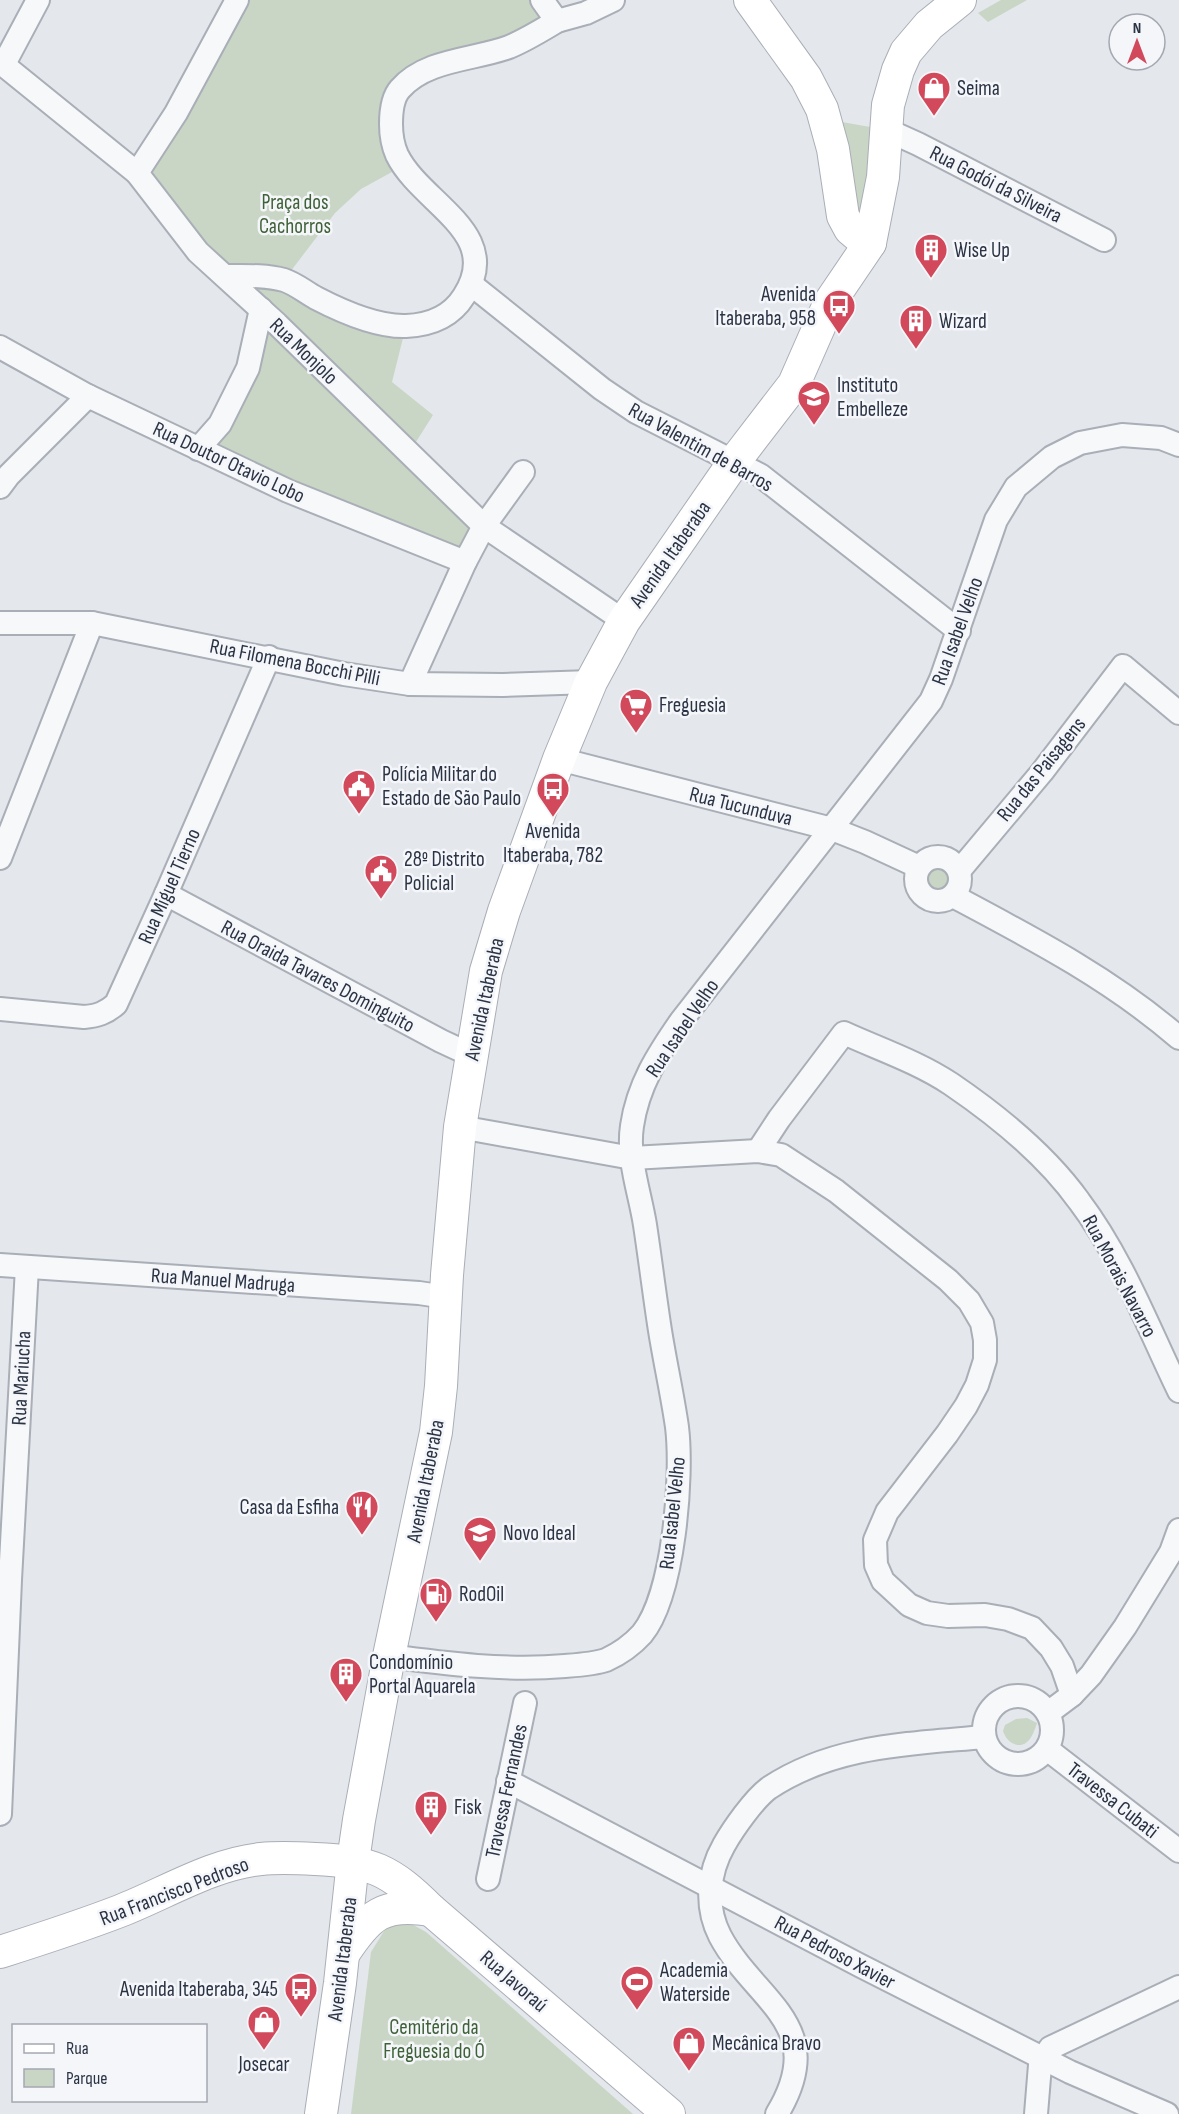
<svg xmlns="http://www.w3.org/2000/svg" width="1179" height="2114" font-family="'Sofia Sans Condensed',sans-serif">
<rect width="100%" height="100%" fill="#e4e7ec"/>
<g fill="#c9d6c5">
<path d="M237 0H542L557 21 437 67 391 111 407 172H392L361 189 335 213 284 280 406 326 392 382 433 415 409 453 484 526 465 562 198 449 220 424 261 310 137 173Z"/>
<path d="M1001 0H1027L988 22 978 13Z"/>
<path d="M825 119 887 130 867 210 857 209Z"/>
<circle cx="937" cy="875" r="15"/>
<path d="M1027 1718 1037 1723C1035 1729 1032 1738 1027 1742 1017 1750 1006 1741 1003 1731L1005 1725 1016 1719Z"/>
<path d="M406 1921 426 1932 633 2114H351L371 1952 386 1928Z"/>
</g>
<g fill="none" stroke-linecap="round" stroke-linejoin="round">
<g stroke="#a9aeb7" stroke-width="26">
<g id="street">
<path d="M557 21 586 13 613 0"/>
<path d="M0 62 137 173 198 252 277 324 484 526 624 621"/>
<path d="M4 64 38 0"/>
<path d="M887 130 918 144 1104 240"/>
<path d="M137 173 176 113 237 0"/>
<path d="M225 276C245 276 265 275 284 280 296 284 305 292 316 298 341 311 378 327 406 326 430 325 451 317 464 296 505 233 421 204 397 155 393 146 391 133 391 124 391 113 392 98 400 89 426 59 474 60 509 47 526 40 542 30 557 21L542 0"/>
<path d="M472 285 602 389 636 412 760 475 959 631"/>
<path d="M0 347 88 396 288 491 465 562"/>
<path d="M198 449 220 424 248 368 261 309"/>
<path d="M0 487 9 475 88 396"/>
<path d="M0 623H92L344 674 410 684 503 685 591 682"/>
<path d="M410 684 465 562 484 526 523 472"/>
<path d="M559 759 832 829 865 842 919 867"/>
<circle cx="938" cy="879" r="22"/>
<path d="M0 858 92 623"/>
<path d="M959 871 1042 772 1123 666 1179 713"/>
<path d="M166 894 441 1041 471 1055"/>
<path d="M953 896C1032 938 1111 979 1179 1038"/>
<path d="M0 1009 84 1017C97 1016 106 1013 116 1004L166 894 269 657"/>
<path d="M460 1127 632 1158 758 1151 781 1155 836 1191 948 1280 969 1301 982 1323 985 1340V1360L977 1385 966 1406 947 1434 887 1512 875 1540 876 1565 883 1581 909 1605 927 1613 948 1616 985 1615 1008 1619 1032 1628 1051 1648 1062 1666 1072 1695"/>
<path d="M758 1151 779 1119 844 1033C879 1049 918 1062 951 1084 998 1116 1046 1155 1079 1201 1122 1258 1148 1327 1179 1391"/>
<path d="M0 1265 419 1293 446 1297"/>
<path d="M389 1656C448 1664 506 1671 565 1666 578 1665 594 1664 606 1660 619 1654 632 1645 642 1634 674 1595 683 1476 677 1427 672 1392 664 1358 659 1324 654 1291 650 1258 645 1225 640 1193 627 1159 632 1126 638 1085 658 1054 681 1021L931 701 941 679 996 520 1016 487 1052 457 1080 443 1122 435 1161 438 1179 445"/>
<circle cx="1018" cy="1730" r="34"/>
<path d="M1048 1713 1072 1695 1091 1675 1125 1627 1171 1552 1179 1530"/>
<path d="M1047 1749 1179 1851"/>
<path d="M508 1781 861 1966 1070 2072 1167 2114"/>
<path d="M0 1814 10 1580 27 1267"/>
<path d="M488 1879 525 1703"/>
<path d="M777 2114C831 2025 755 2002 720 1936 705 1907 708 1873 724 1845 733 1829 754 1799 769 1788 834 1745 909 1744 984 1737"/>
<path d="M1036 2114 1040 2065 1050 2048 1179 1987"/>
</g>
</g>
<g stroke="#a9aeb7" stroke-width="34">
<g id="secondary">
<path d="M750 0 806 78 822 109 833 149 843 216 850 229 863 240 870 243"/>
<path d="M0 1952C41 1939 81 1926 120 1911 166 1893 212 1864 261 1859 279 1857 297 1858 315 1859 371 1861 391 1870 431 1910L669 2114"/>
<path d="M344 1953C369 1915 383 1902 431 1910"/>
<path d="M321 2114 340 1983 353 1861 359 1820 389 1656 436 1432 441 1386 447 1275 460 1127 486 971 504 911 559 759 591 682 624 621 734 462 794 384 830 302 870 243 883 177 888 105 898 70 906 52 929 25 960 0"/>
</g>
</g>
<use href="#street" stroke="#f7f8fa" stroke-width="22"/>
<use href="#secondary" stroke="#fff" stroke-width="32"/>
</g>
<defs>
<g id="shop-pin" transform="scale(1.725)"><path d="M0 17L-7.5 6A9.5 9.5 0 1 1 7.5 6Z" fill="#d1495b" stroke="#f4f6f9"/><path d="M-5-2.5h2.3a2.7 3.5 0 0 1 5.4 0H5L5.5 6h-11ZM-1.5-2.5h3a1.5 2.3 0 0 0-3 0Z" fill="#fff"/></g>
<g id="building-pin" transform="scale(1.725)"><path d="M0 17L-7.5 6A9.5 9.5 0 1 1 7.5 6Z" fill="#d1495b" stroke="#f4f6f9"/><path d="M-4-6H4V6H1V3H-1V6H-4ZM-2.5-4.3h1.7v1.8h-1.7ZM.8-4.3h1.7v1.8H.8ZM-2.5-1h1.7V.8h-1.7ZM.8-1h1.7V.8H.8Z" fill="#fff"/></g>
<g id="bus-pin" transform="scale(1.725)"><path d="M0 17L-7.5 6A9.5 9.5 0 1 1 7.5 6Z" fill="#d1495b" stroke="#f4f6f9"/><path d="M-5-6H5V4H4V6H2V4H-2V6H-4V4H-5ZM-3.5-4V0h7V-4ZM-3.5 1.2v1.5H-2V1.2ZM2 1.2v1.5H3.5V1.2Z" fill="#fff"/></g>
<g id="university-pin" transform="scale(1.725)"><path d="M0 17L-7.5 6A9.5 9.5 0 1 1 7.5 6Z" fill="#d1495b" stroke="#f4f6f9"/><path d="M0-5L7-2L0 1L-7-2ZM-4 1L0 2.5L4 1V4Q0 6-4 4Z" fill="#fff"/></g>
<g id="supermarket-pin" transform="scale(1.725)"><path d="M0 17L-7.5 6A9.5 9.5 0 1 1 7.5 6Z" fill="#d1495b" stroke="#f4f6f9"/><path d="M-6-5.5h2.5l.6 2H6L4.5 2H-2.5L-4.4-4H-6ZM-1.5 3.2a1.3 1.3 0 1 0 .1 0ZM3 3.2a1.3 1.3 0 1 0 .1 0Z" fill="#fff"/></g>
<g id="civic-pin" transform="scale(1.725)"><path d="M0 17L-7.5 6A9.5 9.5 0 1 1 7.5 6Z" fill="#d1495b" stroke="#f4f6f9"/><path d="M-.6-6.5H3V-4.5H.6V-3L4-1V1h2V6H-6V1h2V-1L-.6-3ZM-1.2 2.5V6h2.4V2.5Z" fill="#fff"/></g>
<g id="restaurant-pin" transform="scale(1.725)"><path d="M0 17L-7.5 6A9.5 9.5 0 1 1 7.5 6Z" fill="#d1495b" stroke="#f4f6f9"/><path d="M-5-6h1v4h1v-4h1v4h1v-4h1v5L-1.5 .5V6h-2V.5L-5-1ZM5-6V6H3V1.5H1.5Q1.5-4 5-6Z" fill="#fff"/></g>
<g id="school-pin" transform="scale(1.725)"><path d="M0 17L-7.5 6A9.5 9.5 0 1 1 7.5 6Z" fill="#d1495b" stroke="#f4f6f9"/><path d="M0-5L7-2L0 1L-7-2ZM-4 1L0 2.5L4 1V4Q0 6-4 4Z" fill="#fff"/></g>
<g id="fuel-pin" transform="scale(1.725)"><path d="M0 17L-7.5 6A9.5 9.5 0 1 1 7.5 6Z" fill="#d1495b" stroke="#f4f6f9"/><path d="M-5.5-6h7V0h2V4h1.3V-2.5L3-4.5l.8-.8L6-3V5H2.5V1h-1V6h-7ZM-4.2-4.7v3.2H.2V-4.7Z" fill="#fff"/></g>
<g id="stadium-pin" transform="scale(1.725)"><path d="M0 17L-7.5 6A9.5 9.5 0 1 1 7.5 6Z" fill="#d1495b" stroke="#f4f6f9"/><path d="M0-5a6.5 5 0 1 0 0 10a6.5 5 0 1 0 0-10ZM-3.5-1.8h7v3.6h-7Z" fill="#fff"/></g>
</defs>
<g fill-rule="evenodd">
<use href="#shop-pin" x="934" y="88"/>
<use href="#building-pin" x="931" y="250"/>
<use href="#bus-pin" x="839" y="306"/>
<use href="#building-pin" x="916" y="321"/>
<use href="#university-pin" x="814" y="397"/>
<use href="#supermarket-pin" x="636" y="705"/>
<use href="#civic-pin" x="359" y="786"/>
<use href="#bus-pin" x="553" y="789"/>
<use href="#civic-pin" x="381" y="871"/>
<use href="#restaurant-pin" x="362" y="1507"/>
<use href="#school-pin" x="480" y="1533"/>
<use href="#fuel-pin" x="436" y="1594"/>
<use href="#building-pin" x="346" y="1674"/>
<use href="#building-pin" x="431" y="1807"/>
<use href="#stadium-pin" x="637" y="1982"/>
<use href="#bus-pin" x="301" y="1989"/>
<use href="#shop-pin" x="264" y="2022"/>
<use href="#shop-pin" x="689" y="2043"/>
</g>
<g text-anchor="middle" stroke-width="5" stroke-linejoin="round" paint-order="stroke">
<g font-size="21" fill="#2b3445" stroke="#f4f6f9" text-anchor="start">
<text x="957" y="95">Seima</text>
<text x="954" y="257">Wise Up</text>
<text x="816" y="301" text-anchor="end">Avenida<tspan x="816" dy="24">Itaberaba, 958</tspan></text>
<text x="939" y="328">Wizard</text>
<text x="837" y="392">Instituto<tspan x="837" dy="24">Embelleze</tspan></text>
<text x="659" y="712">Freguesia</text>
<text x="382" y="781">Polícia Militar do<tspan x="382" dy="24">Estado de São Paulo</tspan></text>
<text x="553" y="838" text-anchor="middle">Avenida<tspan x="553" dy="24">Itaberaba, 782</tspan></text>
<text x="404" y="866">28º Distrito<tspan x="404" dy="24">Policial</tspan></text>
<text x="339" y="1514" text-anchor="end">Casa da Esfiha</text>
<text x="503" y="1540">Novo Ideal</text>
<text x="459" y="1601">RodOil</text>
<text x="369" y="1669">Condomínio<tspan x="369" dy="24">Portal Aquarela</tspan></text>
<text x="454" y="1814">Fisk</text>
<text x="660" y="1977">Academia<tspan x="660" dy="24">Waterside</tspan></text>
<text x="278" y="1996" text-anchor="end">Avenida Itaberaba, 345</text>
<text x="712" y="2050">Mecânica Bravo</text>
<text x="264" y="2071" text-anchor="middle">Josecar</text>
</g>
<g font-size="21" fill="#2b3445" stroke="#f4f6f9">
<text transform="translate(996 184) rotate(27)" y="7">Rua Godói da Silveira</text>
<text transform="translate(304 351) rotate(44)" y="7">Rua Monjolo</text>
<text transform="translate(701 447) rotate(29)" y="7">Rua Valentim de Barros</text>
<text transform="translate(229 462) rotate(25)" y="7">Rua Doutor Otavio Lobo</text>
<text transform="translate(670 554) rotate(-55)" y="7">Avenida Itaberaba</text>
<text transform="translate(957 631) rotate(-70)" y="7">Rua Isabel Velho</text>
<text transform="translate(295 662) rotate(11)" y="7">Rua Filomena Bocchi Pilli</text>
<text transform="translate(1041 769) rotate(-51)" y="7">Rua das Paisagens</text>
<text transform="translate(741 806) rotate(14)" y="7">Rua Tucunduva</text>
<text transform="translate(169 886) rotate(-66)" y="7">Rua Miguel Tierno</text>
<text transform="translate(318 976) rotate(28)" y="7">Rua Oraida Tavares Dominguito</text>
<text transform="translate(484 999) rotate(-78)" y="7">Avenida Itaberaba</text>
<text transform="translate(682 1028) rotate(-56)" y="7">Rua Isabel Velho</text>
<text transform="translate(1120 1276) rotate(62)" y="7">Rua Morais Navarro</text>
<text transform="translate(223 1280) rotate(4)" y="7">Rua Manuel Madruga</text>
<text transform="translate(21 1378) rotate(-87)" y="7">Rua Mariucha</text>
<text transform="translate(425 1481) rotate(-79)" y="7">Avenida Itaberaba</text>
<text transform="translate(672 1513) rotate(-84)" y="7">Rua Isabel Velho</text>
<text transform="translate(506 1791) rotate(-78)" y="7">Travessa Fernandes</text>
<text transform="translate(1113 1800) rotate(38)" y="7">Travessa Cubati</text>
<text transform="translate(174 1891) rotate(-21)" y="7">Rua Francisco Pedroso</text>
<text transform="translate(835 1952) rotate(28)" y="7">Rua Pedroso Xavier</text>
<text transform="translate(342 1959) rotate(-83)" y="7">Avenida Itaberaba</text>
<text transform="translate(514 1981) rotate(41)" y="7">Rua Javoraú</text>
</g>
<g font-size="21" fill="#3f6138" stroke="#f4f6f9">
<text x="295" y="209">Praça dos<tspan x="295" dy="24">Cachorros</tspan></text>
<text x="434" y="2034">Cemitério da<tspan x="434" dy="24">Freguesia do Ó</tspan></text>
</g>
</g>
<rect x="12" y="2024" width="195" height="78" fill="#f4f6f9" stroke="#a4a8b1" stroke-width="1.5"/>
<rect x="24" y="2044" width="30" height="9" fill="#ffffff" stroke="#a4a8b1" stroke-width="1.5"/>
<text x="66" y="2054" font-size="18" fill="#2b3445">Rua</text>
<rect x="24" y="2069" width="30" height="18" fill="#c9d6c5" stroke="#a4a8b1" stroke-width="1.5"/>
<text x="66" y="2084" font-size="18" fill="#2b3445">Parque</text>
<g transform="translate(1137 42)"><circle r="28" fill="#f4f6f9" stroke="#a4a8b1" stroke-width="1.5"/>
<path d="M0-4.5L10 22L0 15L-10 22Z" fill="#d1495b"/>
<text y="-9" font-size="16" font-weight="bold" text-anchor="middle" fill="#2b3445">N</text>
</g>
</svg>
